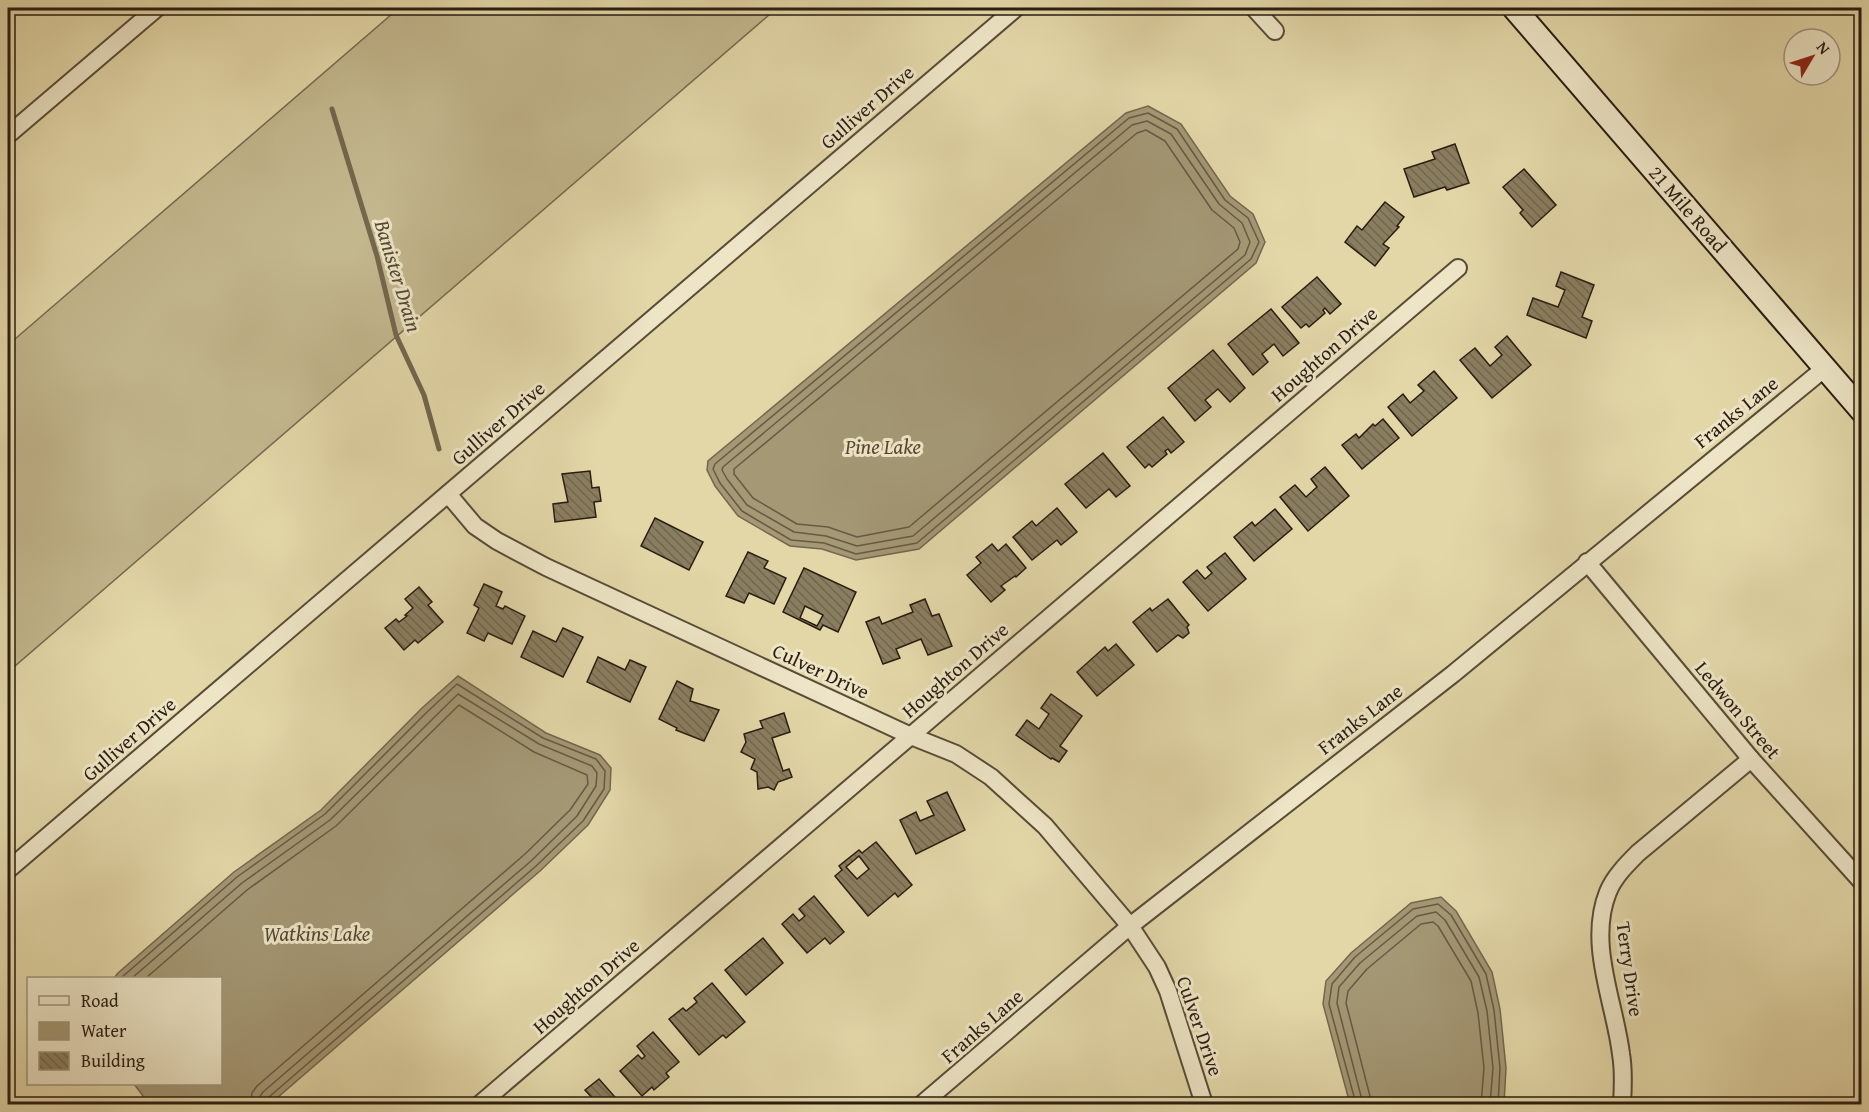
<svg xmlns="http://www.w3.org/2000/svg" width="1869" height="1112" font-family="'Gentium Book Plus',serif">
<defs>
<pattern id="building-back-hatch" width="6" height="6" patternUnits="userSpaceOnUse" patternTransform="scale(1.5)"><rect width="6" height="6" fill="#8a7e60"/><path d="M-1 5l2 2M0 0l6 6M5-1l2 2" fill="none" stroke="#71674e"/></pattern>
</defs>
<rect width="100%" height="100%" fill="#e3d7a8"/>
<filter id="stains"><feTurbulence type="fractalNoise" baseFrequency=".00333" numOctaves="4"/><feColorMatrix values="0 0 0 0 .2 0 0 0 0 .09 0 0 0 0 .02 0 0 0 .5 -.17"/></filter>
<radialGradient id="worn" r=".72"><stop offset=".6" stop-color="#630" stop-opacity="0"/><stop offset="1" stop-color="#630" stop-opacity=".3"/></radialGradient>
<path fill="#c3b78e" stroke="#766a50" stroke-width="1.5" d="M399 8H777L8 672V345Z"/>
<g fill="#a49875" stroke="#73674d" stroke-width="1.5">
<path d="M1148 106 1181 124 1230 196 1253 214 1265 242 1256 263 919 549 856 560 822 549 790 546 738 516 715 486 707 470 708 461 1126 113Z"/>
<path d="M458 676 546 733 600 755 611 768 610 790 588 825 540 871 270 1104H149L134 1084H220V978H114L118 973 234 872 321 810 422 708Z"/>
<path d="M1441 897 1456 911 1492 972 1500 1009 1506 1068 1504 1104H1350L1323 1004 1326 981 1351 953 1411 903Z"/>
</g>
<g fill="none" stroke-linecap="round" stroke-linejoin="round">
<g stroke="#665a43" stroke-width="1.5">
<path d="M1148 113 1177 129 1225 200 1248 218 1259 242 1251 259 917 543 856 554 824 543 791 540 742 511 720 483 713 469 715 464 1129 118Z"/>
<path d="M1147 121 1171 134 1219 204 1242 223 1250 242 1245 255 913 536 857 546 826 536 794 532 747 505 727 479 722 470 723 467 1132 125Z"/>
<path d="M1146 130 1165 141 1212 210 1234 228 1240 242 1238 249 909 527 857 537 828 527 797 524 753 498 734 474V469L1137 133Z"/>
<path d="M121 978 237 877 325 814 426 713 457 684 543 738 596 759 605 771 604 789 583 821 536 866 269 1097 266 1104"/>
<path d="M132 978 242 883 330 820 458 694 539 744 592 766 597 773 596 786 577 816 531 861 263 1092 259 1098V1104"/>
<path d="M146 978 247 890 336 826 459 705 534 752 587 775 588 784 570 810 525 854 257 1086 252 1093 250 1104"/>
<path d="M1356 1104 1329 1004 1332 984 1355 957 1413 909 1438 904 1451 915 1486 974 1494 1010 1500 1068 1498 1104"/>
<path d="M1363 1104 1337 1003 1339 987 1360 963 1417 916 1436 912 1445 920 1479 977 1487 1011 1493 1068 1490 1104"/>
<path d="M1372 1104 1346 1003 1348 991 1367 969 1421 924 1433 922 1438 926 1471 981 1478 1013 1484 1068 1481 1104"/>
</g>
<path stroke="#73674d" stroke-width="5" d="M332 109 377 256 396 335 424 395 439 449"/>
</g>
<g fill="url(#building-back-hatch)" stroke="#291d11" stroke-width="1.5" fill-rule="evenodd">
<path d="M1455 144 1469 183 1447 190 1445 187 1414 197 1404 169 1435 159 1432 152Z"/>
<path d="M1524 169 1556 205 1532 227 1520 213 1523 210 1503 187Z"/>
<path d="M1385 202 1404 217 1397 226 1399 227 1383 244 1389 248 1375 266 1345 242 1357 226 1362 230Z"/>
<path d="M1561 272 1594 285 1582 317 1592 321 1586 338 1527 315 1533 298 1558 307 1565 290 1556 286Z"/>
<path d="M1317 277 1341 304 1330 314 1325 308 1323 310 1325 313 1309 327 1306 324 1301 328 1282 307Z"/>
<path d="M1271 309 1299 343 1283 356 1274 344 1262 354 1268 362 1253 375 1228 344Z"/>
<path d="M1507 336 1531 365 1492 398 1460 360 1475 348 1490 366 1502 355 1495 347Z"/>
<path d="M1213 350 1245 388 1230 402 1218 389 1205 400 1211 407 1195 421 1168 388Z"/>
<path d="M1434 371 1457 398 1412 436 1388 407 1403 394 1410 403 1424 391 1418 385Z"/>
<path d="M1163 417 1184 442 1171 453 1168 449 1165 451 1167 454 1152 467 1149 464 1145 468 1127 447Z"/>
<path d="M1383 419 1399 438 1362 469 1342 445 1356 434 1359 438 1373 424 1375 426Z"/>
<path d="M1103 453 1130 486 1116 497 1109 489 1086 508 1065 484Z"/>
<path d="M1325 467 1349 496 1308 531 1280 497 1295 485 1306 497 1317 487 1311 479Z"/>
<path d="M590 471 592 488 599 487 601 501 594 502 596 517 555 522 553 504 568 502 562 474Z"/>
<path d="M1057 508 1077 532 1061 545 1057 540 1032 560 1013 537 1032 521 1036 526Z"/>
<path d="M1275 509 1292 529 1254 561 1234 537 1252 522 1255 526Z"/>
<path d="M655 518 703 542 689 570 641 546Z"/>
<path d="M992 544 998 551 1006 544 1026 568 1016 577 1015 576 1001 586 1005 590 991 602 967 575 981 563 976 557Z"/>
<path d="M748 552 768 561 764 568 786 578 774 604 749 593 744 603 726 596Z"/>
<path d="M1225 553 1246 579 1208 611 1183 582 1197 570 1205 579 1212 573 1207 567Z"/>
<path d="M804 568 856 592 838 632 823 625 820 630 783 612ZM805 606 823 615 817 626 800 618Z"/>
<path d="M484 584 502 592 496 606 503 609 505 606 525 616 512 644 488 633 484 641 467 633 479 608 474 605Z"/>
<path d="M419 587 432 602 428 605 443 622 418 643 415 640 404 650 385 628 396 619 399 622 407 616 405 615 413 608 405 599Z"/>
<path d="M925 599 932 616 939 614 952 646 928 655 921 639 896 649 900 658 883 664 866 622 879 617 882 624 913 612 910 605Z"/>
<path d="M1168 599 1189 625 1187 627 1189 633 1183 638 1178 635 1157 652 1133 622 1150 608 1152 611Z"/>
<path d="M563 628 583 637 563 677 521 657 533 631 556 642Z"/>
<path d="M1116 644 1134 665 1097 696 1077 672 1105 647 1108 651Z"/>
<path d="M598 657 625 670 630 660 646 667 630 702 587 682Z"/>
<path d="M677 681 693 689 690 701 719 710 704 741 676 730 677 728 659 719Z"/>
<path d="M1051 694 1082 716 1060 746 1067 751 1059 762 1052 758 1051 759 1016 735 1027 720 1039 729 1049 714 1041 708Z"/>
<path d="M784 713 790 732 772 738 783 771 789 769 792 777 778 782 774 790 768 787 758 789 757 772 751 769 755 759 741 752 746 742 744 734 763 728 760 721Z"/>
<path d="M947 792 965 830 916 854 900 820 916 812 920 821 934 815 927 801Z"/>
<path d="M876 842 912 885 898 897 895 893 868 916 835 876 842 870 839 866 859 850 862 853ZM859 856 869 869 857 879 846 867Z"/>
<path d="M814 896 844 932 830 944 825 938 807 953 782 924 793 914 799 921 805 916 799 909Z"/>
<path d="M763 938 783 963 746 995 725 970Z"/>
<path d="M712 983 745 1022 726 1038 723 1035 699 1055 669 1019 683 1008 686 1011 697 1002 694 998Z"/>
<path d="M653 1032 679 1062 666 1073 669 1077 654 1090 652 1087 642 1096 620 1071 638 1055 642 1059 645 1056 637 1046Z"/>
<path d="M599 1079 621 1104H593L596 1102 585 1090Z"/>
</g>
<g fill="none" stroke-linecap="round" stroke-linejoin="round">
<g stroke="#584c37" stroke-width="20">
<g id="street">
<path d="M1254 8 1275 31"/>
<path d="M8 135 157 8"/>
<path d="M448 494 475 526 497 541 546 567 911 736 956 754 991 777 1045 826 1130 926 1157 967 1168 991 1204 1104"/>
<path d="M1587 562 1751 759 1862 882"/>
<path d="M8 870 1016 8"/>
<path d="M480 1104 1458 268"/>
<path d="M922 1104 1130 926 1453 674 1825 368"/>
<path d="M1622 1104C1623 1088 1624 1071 1621 1054 1615 1003 1587 944 1608 892 1614 877 1627 864 1638 853L1751 759"/>
</g>
</g>
<g stroke="#291d11" stroke-width="26">
<path id="secondary" d="M1514 8 1862 411"/>
</g>
<use href="#street" stroke="#ede5c6" stroke-width="16"/>
<use href="#secondary" stroke="#ede5c6" stroke-width="22"/>
</g>
<g text-anchor="middle" stroke-width="6" stroke-linejoin="round" paint-order="stroke">
<g font-size="20" fill="#291d11" stroke="#ede5c6">
<text transform="translate(867 107) rotate(-41)" y="7">Gulliver Drive</text>
<text transform="translate(1688 209) rotate(49)" y="7">21 Mile Road</text>
<text transform="translate(1324 354) rotate(-41)" y="7">Houghton Drive</text>
<text transform="translate(1736 412) rotate(-39)" y="7">Franks Lane</text>
<text transform="translate(498 423) rotate(-41)" y="7">Gulliver Drive</text>
<text transform="translate(955 670) rotate(-41)" y="7">Houghton Drive</text>
<text transform="translate(821 671) rotate(25)" y="7">Culver Drive</text>
<text transform="translate(1738 710) rotate(50)" y="7">Ledwon Street</text>
<text transform="translate(1360 719) rotate(-38)" y="7">Franks Lane</text>
<text transform="translate(129 739) rotate(-41)" y="7">Gulliver Drive</text>
<text transform="translate(1630 969) rotate(82)" y="7">Terry Drive</text>
<text transform="translate(586 986) rotate(-41)" y="7">Houghton Drive</text>
<text transform="translate(982 1026) rotate(-41)" y="7">Franks Lane</text>
<text transform="translate(1200 1026) rotate(71)" y="7">Culver Drive</text>
</g>
<g font-size="21" font-style="italic" fill="#544834" stroke="#ede5c6">
<text transform="translate(398 276) rotate(73)" y="7">Banister Drain</text>
<text x="883" y="454">Pine Lake</text>
<text x="317" y="941">Watkins Lake</text>
</g>
</g>
<rect width="1869" height="1112" fill="none" stroke="#e3d7a8" stroke-width="30"/>
<rect x="9" y="9" width="1851" height="1094" fill="none" stroke="#291d11" stroke-width="3"/>
<rect x="15" y="15" width="1839" height="1082" fill="none" stroke="#291d11" stroke-width="1.5"/>
<rect x="27" y="977" width="195" height="108" fill="#ede5c6" stroke="#9f957e" stroke-width="1.5"/>
<rect x="39" y="996" width="30" height="9" fill="#ede5c6" stroke="#9f957e" stroke-width="1.5"/>
<text x="81" y="1007" font-size="18" fill="#291d11">Road</text>
<rect x="39" y="1022" width="30" height="18" fill="#a49875" stroke="#9f957e" stroke-width="1.5"/>
<text x="81" y="1037" font-size="18" fill="#291d11">Water</text>
<rect x="39" y="1052" width="30" height="18" fill="url(#building-back-hatch)" stroke="#9f957e" stroke-width="1.5"/>
<text x="81" y="1067" font-size="18" fill="#291d11">Building</text>
<g transform="translate(1812 57) rotate(51)"><circle r="28" fill="#ede5c6" stroke="#9f957e" stroke-width="1.5"/>
<path d="M0-4.5L10 22L0 15L-10 22Z" fill="#8f2418"/>
<text y="-9" font-size="16" font-weight="bold" text-anchor="middle" fill="#291d11">N</text>
</g>
<rect width="100%" height="100%" filter="url(#stains)"/>
<rect width="100%" height="100%" fill="url(#worn)"/>
</svg>
